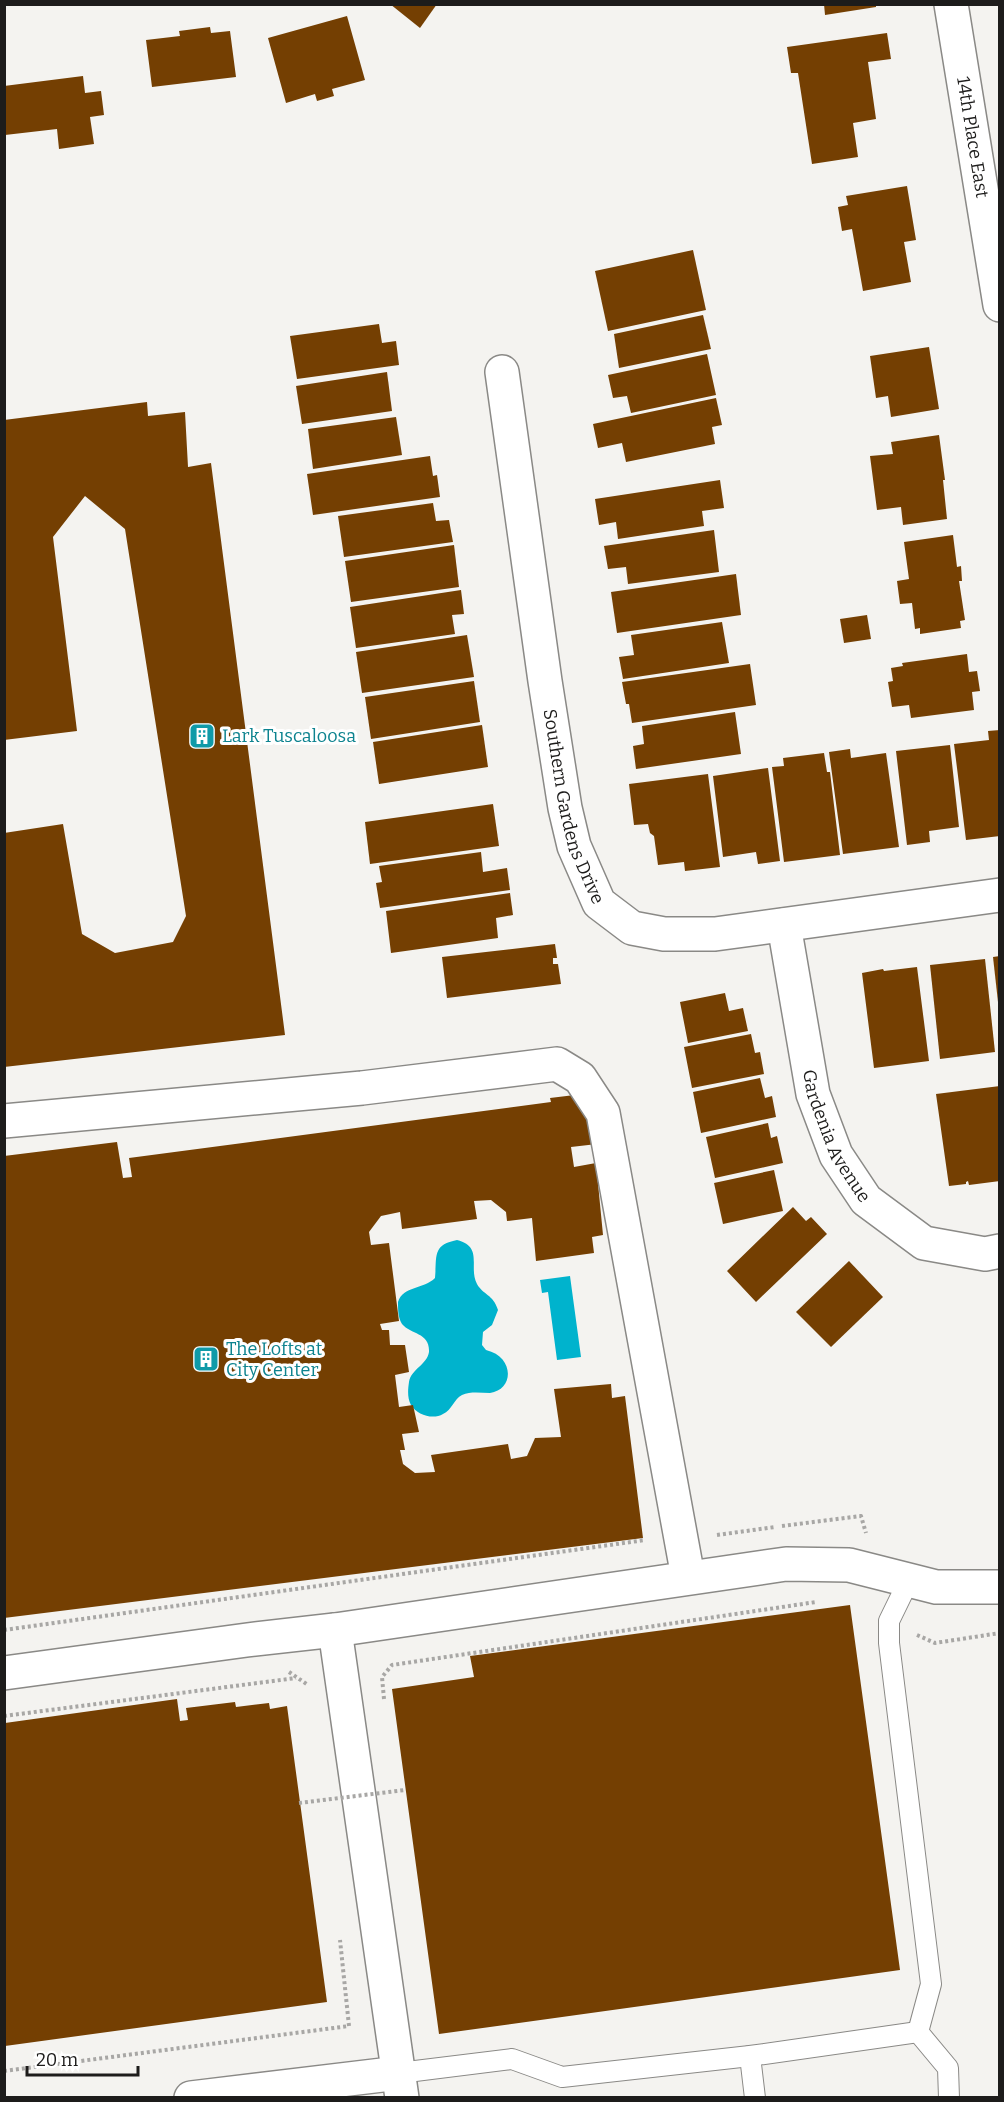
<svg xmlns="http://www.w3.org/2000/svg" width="1004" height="2102" font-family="Bitter,serif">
<rect width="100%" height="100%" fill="#f4f3f0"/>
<g fill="#00b3cd">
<path d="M457 1240C484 1247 468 1267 477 1284 483 1295 493 1294 498 1310L492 1325 483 1332 482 1345 486 1350C515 1357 514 1390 490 1393 481 1393 471 1391 462 1395 454 1399 452 1410 443 1414 433 1420 417 1415 411 1405 407 1398 408 1389 409 1382 411 1369 427 1365 429 1352 430 1332 411 1335 402 1324 398 1318 398 1309 398 1302 403 1286 424 1289 435 1278 437 1256 432 1245 457 1240Z"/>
<path d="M570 1276 581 1357 557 1360 548 1292 542 1293 540 1280Z"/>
</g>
<g fill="#743f02">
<path d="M390 4H437L420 28Z"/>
<path d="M824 4H876V7L825 15Z"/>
<path d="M347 16 365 80 332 89 334 96 317 101 315 94 286 103 268 38Z"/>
<path d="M210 27 211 33 230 31 236 77 152 87 146 40 180 36 179 31Z"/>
<path d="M887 33 891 59 868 62 876 119 853 123 858 157 812 164 798 73H791L787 47Z"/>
<path d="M83 76 85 93 101 91 104 115 90 117 94 144 59 149 57 129 5 135 4 86Z"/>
<path d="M907 186 916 240 904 242 911 282 863 291 852 229 842 231 838 207 848 205 846 196Z"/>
<path d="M693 250 706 310 608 331 595 271Z"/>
<path d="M703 315 711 349 619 368 614 334Z"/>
<path d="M379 324 382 343 396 341 399 365 297 379 290 336Z"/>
<path d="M929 347 939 409 891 417 888 396 876 398 870 356Z"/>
<path d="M707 354 716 395 631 413 627 396 613 398 608 375Z"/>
<path d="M387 372 392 411 302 424 296 386Z"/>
<path d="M716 398 722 425 712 427 715 444 626 462 622 443 598 448 593 424Z"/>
<path d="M147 402 148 416 185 412 188 467 211 463 285 1035 4 1067V833L63 824 82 934 115 953 173 942 186 916 125 529 85 496 53 537 77 731 4 740V420Z"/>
<path d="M396 417 402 455 313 469 308 429Z"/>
<path d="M939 435 945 480H943L947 519 903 525 901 507 877 510 870 456 893 454 891 442Z"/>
<path d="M430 456 433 476 437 475 440 497 313 515 307 474Z"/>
<path d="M720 480 724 508 702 511 704 526 618 539 616 522 599 525 595 499Z"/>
<path d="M433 503 436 521 449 520 453 542 344 557 338 516Z"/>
<path d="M714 530 719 572 628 584 626 567 608 569 604 546Z"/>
<path d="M953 535 957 567 961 566 962 581H959L965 620 960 621 961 628 920 634V628L915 629 912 603 900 604 897 581 909 579 904 542Z"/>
<path d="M454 545 459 587 351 602 345 561Z"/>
<path d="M736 574 741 615 617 633 611 592Z"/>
<path d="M461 590 464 614 452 615 455 634 356 648 350 607Z"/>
<path d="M867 615 871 639 844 643 840 619Z"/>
<path d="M722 622 729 663 623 679 619 657 634 655 631 635Z"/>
<path d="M467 635 474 677 362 693 356 652Z"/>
<path d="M967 654 969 672 977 671 980 691 972 692 974 710 911 718 909 705 892 707 888 682 893 681 891 668 903 666 902 663Z"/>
<path d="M750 664 756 705 632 723 629 704H626L622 682Z"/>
<path d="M474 681 480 722 371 739 365 697Z"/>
<path d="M735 712 741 754 636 769 633 746 644 744 642 726Z"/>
<path d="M482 725 488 767 379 784 373 742Z"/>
<path d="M1000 730V836L966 840 954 744 989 740 988 731Z"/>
<path d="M950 745 959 827 929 831 930 842 907 845 896 751Z"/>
<path d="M850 749 851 758 886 753 899 847 843 854 829 752Z"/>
<path d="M824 753 827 772H830L840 855 784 862 772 767 784 766 783 758Z"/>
<path d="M768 768 780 861 758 864 756 852 723 857 713 776Z"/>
<path d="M708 774 720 867 685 871 684 862 658 865 654 836 650 833 648 824 634 825 629 784Z"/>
<path d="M493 804 499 846 370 864 365 822Z"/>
<path d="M481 852 483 872 507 868 510 890 380 908 376 883 382 882 379 866Z"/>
<path d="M510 893 513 915 496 918 498 938 391 953 386 911Z"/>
<path d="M555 944 557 958H553V964H558L561 984 447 998 442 957Z"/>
<path d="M1000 956V1002H998L993 957Z"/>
<path d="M985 959 995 1052 940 1059 930 965Z"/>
<path d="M917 967 929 1061 874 1068 862 973 883 969 884 971Z"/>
<path d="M725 993 729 1011 743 1008 748 1031 688 1043 680 1002Z"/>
<path d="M751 1034 755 1053 760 1052 764 1074 692 1088 684 1047Z"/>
<path d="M760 1078 765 1098 772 1096 776 1117 701 1133 693 1092Z"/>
<path d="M1000 1086V1181L969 1185 968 1181 966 1182V1184L949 1186 936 1094Z"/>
<path d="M583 1094 597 1144 571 1147 574 1167 596 1163 603 1235 592 1237 594 1253 536 1261 532 1218 507 1221 506 1212 491 1200 474 1201 477 1219 402 1229 400 1212 381 1216 369 1232 371 1245 389 1243 399 1321 380 1324 382 1330H389L390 1345H405L409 1372 395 1375 399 1407 413 1405 419 1432 402 1434 405 1450H400L403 1464 415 1473 435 1472 431 1455 508 1444 511 1459 527 1456 535 1438 561 1437 554 1389 611 1384 612 1398 625 1396 643 1538 4 1618V1156L117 1142 123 1178 132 1177 129 1158 551 1102 550 1098Z"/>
<path d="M768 1123 771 1138 777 1136 783 1163 715 1178 706 1137Z"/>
<path d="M774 1170 783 1211 723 1224 714 1183Z"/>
<path d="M793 1207 806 1221 811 1217 827 1234 756 1302 727 1271Z"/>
<path d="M849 1261 883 1297 831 1347 796 1312Z"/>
<path d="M850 1605 900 1970 439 2034 392 1689 474 1677 470 1656Z"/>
<path d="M177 1699 180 1721 188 1720 186 1708 235 1702 236 1707 269 1703 270 1709 287 1706 327 2002 5 2046V1723Z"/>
</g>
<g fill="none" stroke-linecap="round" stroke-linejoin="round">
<g stroke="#8a8986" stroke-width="22">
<g id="lane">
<path d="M909 1580 889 1621V1643L931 1984 918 2032 948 2068 949 2098"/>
<path d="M750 2056 755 2098"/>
<path d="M399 2073 512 2059 562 2077 750 2056 918 2032"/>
</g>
</g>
<g stroke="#8a8986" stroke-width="36">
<g id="street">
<path id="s1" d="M951 4 1000 305"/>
<path id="s2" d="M502 372 545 681 565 808 574 846 599 903 632 928 664 934H715L1000 895"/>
<path id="s3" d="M784 925 813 1094 836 1155 866 1200 924 1243 985 1254 1000 1251"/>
<path d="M4 1121 362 1088 557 1064 580 1078 603 1113 688 1577"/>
<path d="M335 1630 402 2098"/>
<path d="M4 1673 247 1640 335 1630 786 1564 849 1565 936 1587H1000"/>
<path d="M191 2098 399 2073"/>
</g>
</g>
<g stroke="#a8a7a5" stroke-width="4" stroke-dasharray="3 3" stroke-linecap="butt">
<path d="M782 1526 861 1516 866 1533"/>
<path d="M717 1535 775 1527"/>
<path d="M4 1630 645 1540"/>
<path d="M917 1635 935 1643 1000 1633"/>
<path d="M289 1672 308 1685"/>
<path d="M384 1699 382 1677 392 1665 816 1602"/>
<path d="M4 1716 296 1678"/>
<path d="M4 2071 349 2026 340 1940"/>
</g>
<use href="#lane" stroke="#fff" stroke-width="20"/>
<use href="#street" stroke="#fff" stroke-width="33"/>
<path stroke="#a8a7a5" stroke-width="4" stroke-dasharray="3 3" stroke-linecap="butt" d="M299 1803 405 1790"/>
</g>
<defs>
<g id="building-square" transform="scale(1.35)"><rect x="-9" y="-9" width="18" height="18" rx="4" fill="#0f9aa8" stroke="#fff"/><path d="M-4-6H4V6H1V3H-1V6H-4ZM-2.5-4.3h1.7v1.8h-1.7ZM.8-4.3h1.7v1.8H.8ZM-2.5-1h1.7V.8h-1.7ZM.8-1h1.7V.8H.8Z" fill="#fff"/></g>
</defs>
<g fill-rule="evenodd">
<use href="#building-square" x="202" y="736"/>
<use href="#building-square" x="206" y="1359"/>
</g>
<g text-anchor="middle" stroke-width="6" stroke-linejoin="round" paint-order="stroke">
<g font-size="18" fill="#1d1c1b" stroke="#fff">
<text dy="6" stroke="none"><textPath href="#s1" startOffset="135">14th Place East</textPath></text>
<text dy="6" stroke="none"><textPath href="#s2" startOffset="441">Southern Gardens Drive</textPath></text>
<text dy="6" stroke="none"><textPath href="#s3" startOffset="219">Gardenia Avenue</textPath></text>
</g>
<g font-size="18" fill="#0d838f" stroke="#fff" text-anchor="start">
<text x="222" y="742">Lark Tuscaloosa</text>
<text x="226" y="1355">The Lofts at<tspan x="226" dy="21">City Center</tspan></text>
</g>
</g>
<rect width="1004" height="2102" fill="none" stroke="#1d1c1b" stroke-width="12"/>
<path d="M27 2066v9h111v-9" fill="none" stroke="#1d1c1b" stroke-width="3"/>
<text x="36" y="2066" font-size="18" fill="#1d1c1b" stroke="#ffffff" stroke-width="4.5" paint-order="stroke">20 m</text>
</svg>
